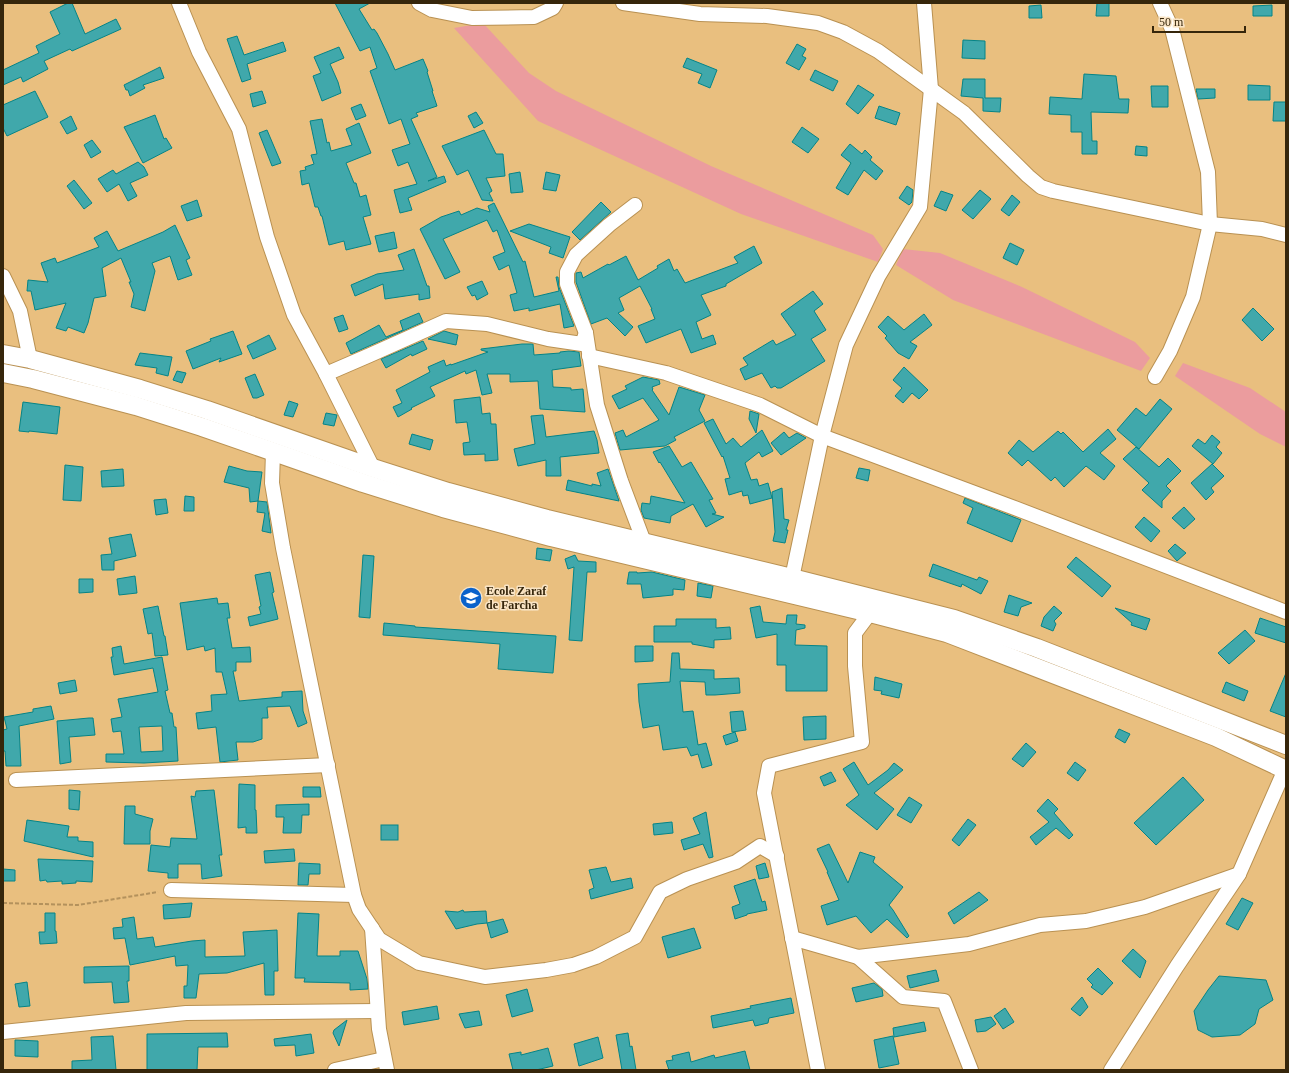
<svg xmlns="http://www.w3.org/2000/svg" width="1289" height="1073" font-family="Georgia,serif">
<rect width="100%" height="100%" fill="#e9bf7f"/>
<g fill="#eb9c9e">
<path d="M483 23 529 73 556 91 711 166 873 235 883 249 878 262 741 214 538 121 454 28Z"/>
<path d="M903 249 940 253 1022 287 1135 342 1150 358 1141 371 953 300 896 265Z"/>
<path d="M1183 363 1250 388 1286 412V447L1260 434 1175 376Z"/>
</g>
<g fill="#40a8ab" stroke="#048487" fill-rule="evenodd">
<path d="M68 3H72L85 34 116 19 121 29 72 51 70 49 44 61 48 69 23 82 21 77 3 85V70L39 53 36 46 60 34 50 12Z"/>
<path d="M335 3H370L359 9 372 30 374 29 377 33 388 54 395 70 423 59 428 71 427 72 433 91H432L437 106 416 113 418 116 411 119 437 177 428 181 444 176 446 182 408 198 412 210 400 213 394 190 417 184 408 162 398 166 392 150 410 144 401 119 389 124 370 71 377 68 370 47 360 51Z"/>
<path d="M1097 3H1109V16H1096Z"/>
<path d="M1041 5 1042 18H1029V6Z"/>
<path d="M1272 5V16H1253V6Z"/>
<path d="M237 36 244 55 283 42 286 51 247 64 251 79 242 82 227 39Z"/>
<path d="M963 40 985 41V59L962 58Z"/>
<path d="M797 44 806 49 802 56 806 58 799 70 786 63Z"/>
<path d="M339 47 344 58 330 64 338 82 341 93 322 101 313 76 321 73 314 57Z"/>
<path d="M687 58 717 70 710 88 698 83 702 74 683 67Z"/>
<path d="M160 67 164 78 143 85 145 88 130 96 128 90H126L124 85Z"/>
<path d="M815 70 838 81 833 91 810 80Z"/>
<path d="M1084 74 1116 76 1119 99H1129L1128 113 1091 112 1092 141H1097V154H1082V132H1071V115L1049 114 1050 97 1082 99Z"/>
<path d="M963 79H985V98H1001L1000 112 983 111V98L961 96Z"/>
<path d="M858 85 874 95 858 114 846 104Z"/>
<path d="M1248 85 1270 86V100H1248Z"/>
<path d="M1151 86H1168V107H1152Z"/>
<path d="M1196 89H1215V98L1198 99Z"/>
<path d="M35 91 48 117 7 136 3 128V105Z"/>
<path d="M262 91 266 103 253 107 250 94Z"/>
<path d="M1274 102H1286V121H1273Z"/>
<path d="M361 104 366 116 356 120 351 108Z"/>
<path d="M879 106 900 113 896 125 875 118Z"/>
<path d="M476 112 483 123 474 128 468 116Z"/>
<path d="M155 115 164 139 166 138 172 148 143 163 124 127Z"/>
<path d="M71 116 77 129 67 134 60 122Z"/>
<path d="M322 119 327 143 329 142 331 151 352 145 346 129 359 123 371 153 346 163 354 183H356L360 197 366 195 371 215 363 217 371 244 346 250 344 241 329 245 322 216H321L318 207H315L309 183 302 185 300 171 306 170 305 167 314 164 311 155 317 154 310 121Z"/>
<path d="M802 127 819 139 808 153 792 142Z"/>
<path d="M267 130 281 163 272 166 259 133Z"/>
<path d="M484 130 496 154H503L505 176 486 178 492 191 489 193 493 201 482 200 468 170 457 175 442 146Z"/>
<path d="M92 140 101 152 91 158 84 145Z"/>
<path d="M850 144 862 154 865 150 872 157 870 160 883 171 876 180 864 170 848 195 836 188 851 163 841 155Z"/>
<path d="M1136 146 1147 147V156L1135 155Z"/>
<path d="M138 162 144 167 148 175 130 183 137 196 128 201 119 184 107 192 98 179 113 170 116 174Z"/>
<path d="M520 172 523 192 511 193 509 174Z"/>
<path d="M546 172 560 175 556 191 543 189Z"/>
<path d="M74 180 92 203 84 209 67 186Z"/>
<path d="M907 186 913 190 912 202 909 205 899 198Z"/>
<path d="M980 190 991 199 973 219 962 210Z"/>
<path d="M941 191 953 195 946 211 934 206Z"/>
<path d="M1012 195 1020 202 1009 216 1001 210Z"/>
<path d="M197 200 202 216 187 221 181 206Z"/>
<path d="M601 202 611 212 580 240 572 232Z"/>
<path d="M494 203 523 262 525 261 534 297 559 291 556 277H558L559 287 574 326 564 328 560 304 529 311V308L514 311 510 295 517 293 509 265 499 270 493 257 505 252 497 230 493 232 487 220 443 239 460 272 445 279 420 229 441 217 459 211 461 215 477 208 490 212 488 206Z"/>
<path d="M529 224 570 237 563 258 549 253 551 247 510 231Z"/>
<path d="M175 225 190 258 186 260 192 275 178 280 170 256 152 263 155 271 145 311 131 307 134 294 129 282H131L121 258 102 268 106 296 94 298 88 323 84 333 68 327 66 331 56 328 66 303 35 310 31 291H27L28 280 48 282 41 263 55 258 57 263 99 247 94 238 107 231 118 251 163 232Z"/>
<path d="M394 232 397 248 379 252 375 236Z"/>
<path d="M1010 243 1024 250 1017 265 1003 258Z"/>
<path d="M754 246 762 263 726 284V286L701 295 711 315 696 322 702 339 713 335 716 344 691 353 681 329 646 343 638 326 655 319 651 309H652L640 286 619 298 624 310 618 313 633 327 625 336 607 318 591 324 576 282V273L581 272 583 278 608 264 609 265 626 256 638 280 658 268 657 266 669 259 674 271 677 269 685 283 738 263 734 257Z"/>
<path d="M414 249 427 286H429L430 298 419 300V294L385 299 383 284 355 296 351 285 377 274 404 270 398 255Z"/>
<path d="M482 281 488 294 477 300 475 295 472 296 467 287Z"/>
<path d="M813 291 823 304 814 311 826 330 811 339 825 361 781 388H777L775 386 771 388 762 373 745 380 740 369 748 365 743 358 773 340 776 345 796 335 781 314Z"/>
<path d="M1253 308 1274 329 1262 341 1242 320Z"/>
<path d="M419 313 423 322 351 354 346 343 379 325 386 337 403 330 400 321Z"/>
<path d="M924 314 932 325 910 342 917 346 909 359 898 353 885 338 887 336 878 327 888 316 904 330Z"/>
<path d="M343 315 348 329 339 332 334 318Z"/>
<path d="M233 331 242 354 219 362 221 358 193 369 186 351 211 341 210 339Z"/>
<path d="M444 331 458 335 456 345 428 339Z"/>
<path d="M269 335 276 349 253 359 247 346Z"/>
<path d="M423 341 427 349 412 356 411 354 386 368 381 359Z"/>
<path d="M522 344H533L534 355 560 353V352L569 351 579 352 581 366 552 370 553 387 571 388V390L583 389 585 412 540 409 538 381 510 382V374H487L492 393 482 395 476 370 466 374 465 371 430 387 435 396 411 408 412 409 398 417 393 407 402 403 396 390 430 372 428 367 444 360 446 366 451 364V365L488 352 481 350V349Z"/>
<path d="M140 353 172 357 168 376 156 373 157 368 135 365Z"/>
<path d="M904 367 928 390 919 399 912 393 903 403 895 396 902 388 893 380Z"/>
<path d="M177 371 186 373 182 383 173 380Z"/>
<path d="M255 374 264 395 257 398H253L245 378Z"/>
<path d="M643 377 659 380 660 384 652 387 653 389 652 390 669 415 679 387 705 395 699 410 705 421 674 437 676 440 665 446 620 450 615 433 623 430 626 437 659 420 643 398 619 409 612 396 627 389 625 386Z"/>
<path d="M480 397 482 414 490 413 491 424H496L498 460 485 461V454L464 455 463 443 470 442 467 422 456 423 454 400Z"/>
<path d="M1160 399 1172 409 1139 449 1117 430 1136 408 1146 416Z"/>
<path d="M289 401 298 404 293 417 284 415Z"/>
<path d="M23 402 60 407 57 434 29 431V432L19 431Z"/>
<path d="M750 411 759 414 756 433 749 419Z"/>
<path d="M326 413 337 415 334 426 323 424Z"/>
<path d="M543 415 546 437 594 431 597 440 599 453 560 457 561 476H546V460L518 466 514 449 535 444 531 416Z"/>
<path d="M713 419 726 444 733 438 741 447 762 430 773 451 762 457 759 452 745 463 751 480 757 479 759 486 768 483 772 498 750 504 748 495 743 496 742 491 729 495 725 479 730 478 723 456 722 457 704 423Z"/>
<path d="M1108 429 1116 439 1100 453 1115 466 1104 480 1086 466 1064 487 1055 477 1051 481 1028 460 1022 466 1008 453 1019 440 1033 452 1058 431 1061 434 1063 432 1083 452Z"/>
<path d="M784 432 789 438 797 433 806 438 781 455 771 443Z"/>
<path d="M412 434 433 440 430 450 409 444Z"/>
<path d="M1212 435 1220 442 1216 447 1222 453 1213 464 1192 446 1198 439 1205 444Z"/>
<path d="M669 446 682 467 691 462 713 499 709 500 716 513 712 514 724 517 706 527 693 504 671 516 670 523 644 518 641 510 642 503 650 504 651 496 685 503 660 462 659 463 653 452Z"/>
<path d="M1136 447 1159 467 1168 458 1181 471 1166 486 1171 491 1162 501V508L1142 490 1149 483 1123 459Z"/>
<path d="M1212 464 1224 476 1211 488 1214 492 1206 500 1191 483Z"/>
<path d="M65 465 83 467 81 501 63 500Z"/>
<path d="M229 466 247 471 262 472 258 501 267 502 271 533 262 531 265 513 257 512 258 501 250 502 249 488 224 482Z"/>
<path d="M859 468 870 470 868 481 856 478Z"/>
<path d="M123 469 124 486 102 487 101 471Z"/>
<path d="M608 469 619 501 566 490 568 480 592 486V484L601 486 597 473Z"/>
<path d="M782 488 784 519 789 520 786 530H788L785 543 773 541 775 532 772 492Z"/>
<path d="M185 496 194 497V511H184Z"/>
<path d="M965 498 1021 520 1012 542 967 523 973 508 963 503Z"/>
<path d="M166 499 168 513 156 515 154 500Z"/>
<path d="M1184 507 1195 519 1184 529 1172 518Z"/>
<path d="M1144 517 1160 531 1151 542 1135 527Z"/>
<path d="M131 534 136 556 114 561V570H102L101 555 112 554 109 538Z"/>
<path d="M1175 544 1186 553 1177 561 1168 551Z"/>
<path d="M537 548 552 550 550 561 536 559Z"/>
<path d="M363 555 374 556 370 618 359 617Z"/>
<path d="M575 555 578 561 596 562V572H587L582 641 569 640 574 567 568 569 565 559Z"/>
<path d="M1076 557 1111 586 1102 597 1067 567Z"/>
<path d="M933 564 977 580 979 577 988 581 981 594 962 584 961 587 929 576Z"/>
<path d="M270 572 274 592 272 593 278 619 250 626 248 617 261 614 259 607 261 606 255 575Z"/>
<path d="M629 572H637V573L652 572 685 580 684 590 673 589V595L643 598 641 584H627Z"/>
<path d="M135 576 137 593 119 595 117 579Z"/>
<path d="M79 579H93V592L79 593Z"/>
<path d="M698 583 713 586 711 598 697 596Z"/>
<path d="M1009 595 1032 603 1021 607 1018 616 1004 612Z"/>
<path d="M217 598 218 604 228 603 230 618H227L232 648 250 647 251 662H236V671H233L239 701 282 697V692L302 691 303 711 307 723 298 727 290 706 267 707 268 718H262V739L253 742H236L238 760 220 762 216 727 198 729 196 713 212 711 211 695 227 694 222 672H216L215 648 205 651 204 646 187 650 180 603Z"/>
<path d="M158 606 164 636H165L168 655 155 656 152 633 148 634 143 609Z"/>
<path d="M760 606 763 622 786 624 787 615H797L796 624 805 625V628L796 630 795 645 827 646V691H786V665H777V634L756 638 750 608Z"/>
<path d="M1054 606 1062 613 1054 621 1056 624 1053 631 1041 626 1044 617Z"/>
<path d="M1115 608 1150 619 1146 630 1131 625 1132 623Z"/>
<path d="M1260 618 1286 627V643L1255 633Z"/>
<path d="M676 619H716V628L730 627 731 639 714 640V648L692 644V642H654V626H676Z"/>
<path d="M384 623 415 626V627L556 636 553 673 498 669 500 644 383 635Z"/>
<path d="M1245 630 1255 641 1229 664 1218 653Z"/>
<path d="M121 646 124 664 162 657 168 690 165 691 170 713H172L174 727H176L178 761 144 763 106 762V754H124L121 731 113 732 111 719 122 717 118 699 158 692 153 668 114 675 111 657H113L112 648ZM162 726 163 751 141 752 139 727Z"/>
<path d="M635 646H653V661L635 662Z"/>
<path d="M672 653H679L680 669 714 670V679L739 678 740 693 715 695H706L705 682 680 681 683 712 693 711 698 745 706 743 712 765 702 768 698 754 691 756 687 747 663 750 659 725 643 728 639 702 638 684 670 682Z"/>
<path d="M1286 673V717L1270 711Z"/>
<path d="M875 677 902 684 899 698 881 694 882 691 874 690Z"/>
<path d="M75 680 77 691 60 694 58 683Z"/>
<path d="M1226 682 1248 691 1244 701 1222 692Z"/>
<path d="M51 706 54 719 19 726 21 766H6L5 751H3V730L7 729 4 717 33 712V709Z"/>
<path d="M743 711 746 730 732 732 730 712Z"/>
<path d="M826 716V739L804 740 803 717Z"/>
<path d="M89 718H93L95 735 69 737 71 762 60 764 57 721Z"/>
<path d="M1119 729 1130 734 1125 743 1115 737Z"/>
<path d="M735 732 738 741 726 745 723 736Z"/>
<path d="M1026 743 1036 752 1023 767 1012 759Z"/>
<path d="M854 762 868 785 888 770 894 763 903 770 874 793 894 809 877 830 846 805 859 795 843 769Z"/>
<path d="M1075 762 1086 770 1078 781 1067 773Z"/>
<path d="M831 772 836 781 824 786 820 777Z"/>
<path d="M1183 777 1204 800 1156 845 1134 823Z"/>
<path d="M239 784 255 785V810H256L257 833H246V827L238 828Z"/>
<path d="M303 787H320L321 797H303Z"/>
<path d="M69 790 80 791 79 810 69 809Z"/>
<path d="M214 790 222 855H219L222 876 202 879 201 864H178V878H168V873L148 871 151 845 170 847 171 838 197 839 191 796 195 797 196 791Z"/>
<path d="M909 797 922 805 911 823 897 815Z"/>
<path d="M1048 799 1058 809 1054 813 1073 835 1069 839 1056 828 1036 845 1030 837 1049 822 1037 811Z"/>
<path d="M309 804V815H302L301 833H283L284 817H276V805Z"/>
<path d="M125 806H135V814L153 819 150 831V844H124Z"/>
<path d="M706 812 713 857 709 858 703 844 684 850 681 840 700 834 693 818Z"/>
<path d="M968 819 976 825 959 846 952 840Z"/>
<path d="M27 820 69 826 67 837H78V841L93 842V857L24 841Z"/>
<path d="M672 822 673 833 654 835 653 824Z"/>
<rect x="381" y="825" width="17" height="15"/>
<path d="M829 844 848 883 860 852 875 857 873 862 903 887 889 905 893 910 909 936 907 938 887 919 871 933 856 916 827 925 821 906 839 900 827 872H828L817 849Z"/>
<path d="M294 849 295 861 265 863 264 851Z"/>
<path d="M38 859 93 861 92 882 76 881V883L62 884V881L47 882 46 880 40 881Z"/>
<path d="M299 863 320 864V874H309L308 885H298Z"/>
<path d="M765 863 769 877 759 879 756 866Z"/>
<path d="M606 867 611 882 631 878 633 888 591 899 589 890 594 888 589 870Z"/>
<path d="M3 869 15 870V881H3Z"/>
<path d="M755 879 762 902 765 901 767 910 747 914V915L735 919 732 907 740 904 734 886Z"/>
<path d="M979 892 988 900 954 924 948 913Z"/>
<path d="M1242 898 1253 903 1238 930 1226 924Z"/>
<path d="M192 903 190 917 164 919 163 905Z"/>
<path d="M463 910 464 912 486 911 487 923 477 924 456 929 445 911 458 912Z"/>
<path d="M45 913H55V931H56L57 943 40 944 39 932H45Z"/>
<path d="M298 913 319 914 317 956H340V951H358L367 979 368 989 350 990V983L304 982 305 978H295Z"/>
<path d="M134 917 137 939 153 937 155 947 192 941 205 940V957L245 956 243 932 277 930 278 971H274V995H265L264 963 227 973 199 974 196 998H184V986H187L188 965 176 966 175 956 130 965 125 938 114 939 113 928 123 927 122 919Z"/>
<path d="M503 919 508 932 491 938 487 923Z"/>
<path d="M694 928 701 948 668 958 662 937Z"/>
<path d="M1133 949 1146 961 1140 978 1122 961Z"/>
<path d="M129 966V981H127L129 1002 114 1003 112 982 84 983V967Z"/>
<path d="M1098 968 1113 983 1102 995 1091 987 1093 985 1087 979Z"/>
<path d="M936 970 939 981 910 988 907 976Z"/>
<path d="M1219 976 1266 980 1273 1000 1259 1009 1255 1024 1240 1035 1212 1037 1198 1030 1194 1011 1208 990Z"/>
<path d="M27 982 30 1006 19 1007 15 984Z"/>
<path d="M874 983 882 989 883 996 856 1002 852 988Z"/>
<path d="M527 989 533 1011 512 1017 506 995Z"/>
<path d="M1082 997 1088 1007 1080 1016 1071 1009Z"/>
<path d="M791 998 794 1013 769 1018 768 1023 755 1026 753 1020 713 1028 711 1016 751 1008 750 1006Z"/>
<path d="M437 1006 439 1019 404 1025 402 1012Z"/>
<path d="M1005 1008 1014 1022 1003 1029 994 1016Z"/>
<path d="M479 1011 482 1025 465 1028 459 1014Z"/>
<path d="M991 1017 996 1024 986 1031 977 1032 975 1020Z"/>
<path d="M347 1020 339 1046 333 1033 334 1030Z"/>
<path d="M924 1022 926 1031 894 1037 893 1028Z"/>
<path d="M227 1033 228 1047H198L197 1070H147V1034Z"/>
<path d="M628 1033 630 1047 632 1046 636 1070H622L616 1035Z"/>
<path d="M311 1034 314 1053 296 1056 295 1045 275 1046 274 1039Z"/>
<path d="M113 1036 116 1070H72V1061L92 1060 91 1037Z"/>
<path d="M893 1036 899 1064 879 1068 874 1040Z"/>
<path d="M598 1037 603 1058 579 1066 574 1044Z"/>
<path d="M15 1040 38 1041V1057L15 1056Z"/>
<path d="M548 1048 553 1066 536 1070H513L509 1054 521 1052V1055Z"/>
<path d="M745 1051 750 1070H669L666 1061 673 1060 672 1056 689 1052 691 1062 714 1055 715 1058Z"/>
</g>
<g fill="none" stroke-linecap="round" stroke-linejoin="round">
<g stroke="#b99152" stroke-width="16">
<g id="minor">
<path d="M179 3 199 52 239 129 267 237 294 315 326 374 373 468"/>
<path d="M419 3 432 10 472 18 534 17 553 8 556 3"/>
<path d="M623 3 700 14 767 16 818 23 843 32 878 51 964 113 1028 176 1041 187 1053 191 1210 224 1262 229 1286 235"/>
<path d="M924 3 931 89 920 207 878 277 846 345 822 436 1012 507 1286 612"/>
<path d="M635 205 609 225 576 255 567 272V284L586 333 597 405 621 481 644 542"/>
<path d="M3 276 20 311 30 359"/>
<path d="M589 356 666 373 760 405 822 436 792 578"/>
<path d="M326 374 370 355 446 321 487 324 548 339 582 344 586 333"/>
<path d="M1155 377 1170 351 1193 297 1210 224 1208 172 1172 29 1160 3"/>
<path d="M273 452 272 483 283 548 354 895 359 909 379 939 419 963 485 977 546 970 573 965 596 957 635 937 660 892 687 879 736 862 760 846 777 856"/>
<path d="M16 780 328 765"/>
<path d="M171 890 354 895"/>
<path d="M372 928 379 1029 387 1070"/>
<path d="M792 938 858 957 969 944 1040 925 1086 921 1145 907 1239 874"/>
<path d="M858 957 903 997 944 1001 971 1070"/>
<path d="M3 1032 186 1013 377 1011"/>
<path d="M335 1070 384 1059"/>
<path d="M818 1070 764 793 769 766 862 742 855 666V633L870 613"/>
<path d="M1111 1070 1177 966 1239 874 1286 767"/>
</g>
</g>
<g stroke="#b99152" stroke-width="20">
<g id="tertiary">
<path d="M3 354 30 359 140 389 207 410 373 468 448 492 547 519 792 578 954 619 1037 648 1286 745"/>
<path d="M3 373 33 379 136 406 202 427 363 483 443 508 551 537 870 613 947 633 1216 737 1286 770"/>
</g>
</g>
<path stroke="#b3915c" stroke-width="2" stroke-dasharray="4 2" stroke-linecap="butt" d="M3 903 78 905 158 892"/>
<use href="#minor" stroke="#fff" stroke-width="14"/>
<use href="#tertiary" stroke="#fff" stroke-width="18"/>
</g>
<defs>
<g id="school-disc" transform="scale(1.15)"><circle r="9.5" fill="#0a62cb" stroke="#f9e4c5"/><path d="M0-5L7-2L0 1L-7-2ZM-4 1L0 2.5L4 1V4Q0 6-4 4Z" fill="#fff"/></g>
</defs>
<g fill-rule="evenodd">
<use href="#school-disc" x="471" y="598"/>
</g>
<g text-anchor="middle" stroke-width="3" stroke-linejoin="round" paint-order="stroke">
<g font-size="12" font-weight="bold" fill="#36260b" stroke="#f9e4c5" text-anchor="start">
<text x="486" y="595">Ecole Zaraf<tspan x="486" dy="14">de Farcha</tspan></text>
</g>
</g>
<rect width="1289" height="1073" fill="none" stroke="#36260b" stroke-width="8"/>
<path d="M1153 26v6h92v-6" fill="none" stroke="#36260b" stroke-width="2"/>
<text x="1159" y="26" font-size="12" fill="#36260b" stroke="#f9e4c5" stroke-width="3" paint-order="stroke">50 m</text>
</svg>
